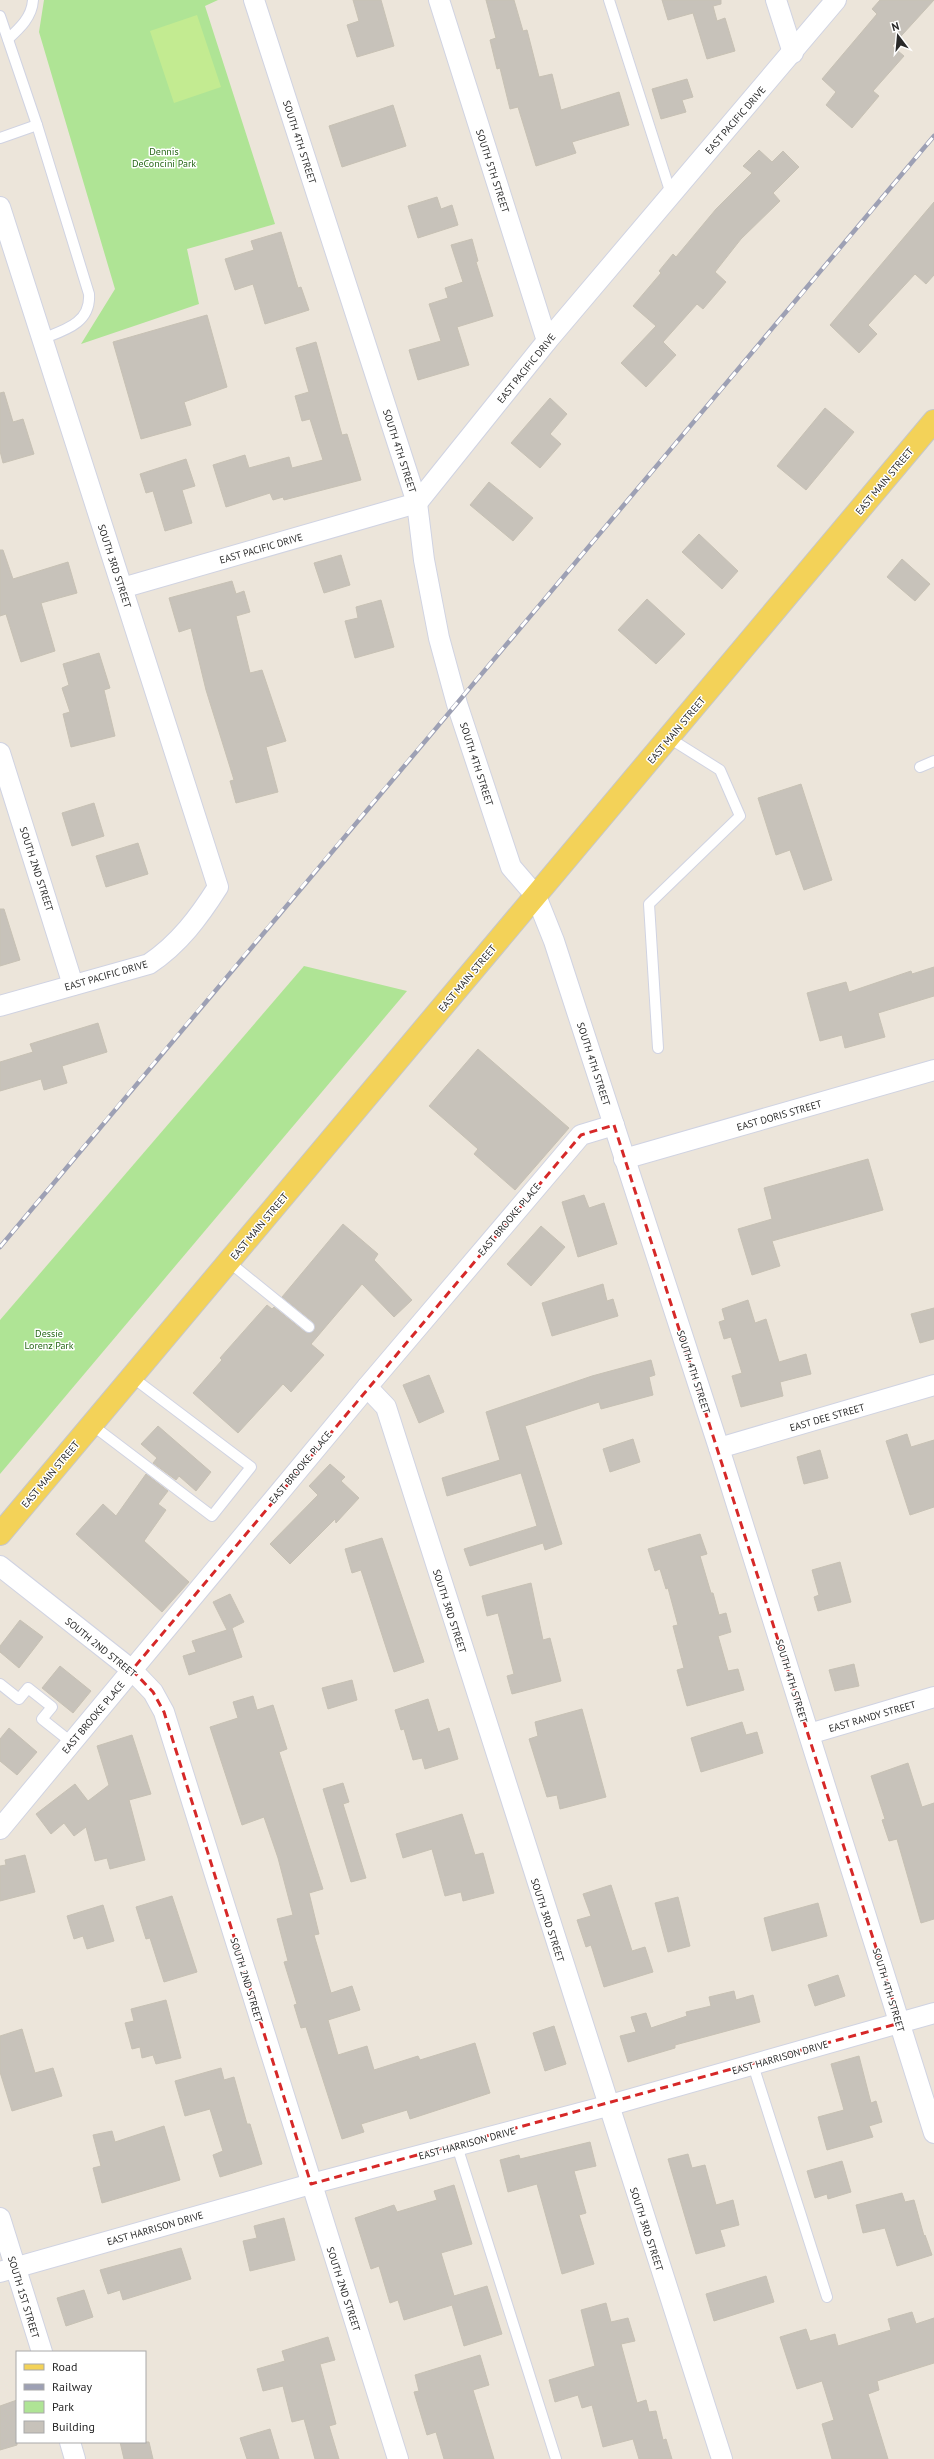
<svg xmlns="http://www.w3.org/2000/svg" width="934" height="2459" font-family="'PT Sans',sans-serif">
<rect width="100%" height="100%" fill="#ece5da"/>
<g fill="#afe495">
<path d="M44 0H218L205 6 275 224 187 249 199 304 81 344 115 289 39 32Z"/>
<path d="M304 966 407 991 0 1474V1320Z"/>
</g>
<path fill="#c3eb91" d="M197 15 221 87 174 103 150 31Z"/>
<g fill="#c7c2ba" stroke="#c7c1b4">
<path d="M353 0H381L394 46 357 57 347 25 359 21Z"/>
<path d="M486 0H514L523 31 527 30 539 77 552 74 561 110 619 92 629 125 572 142 576 153 536 166 518 107 510 109 500 68 497 69 490 40 496 38Z"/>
<path d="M662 0H721V4L713 6 717 21 725 18 735 51 707 59 693 13 668 20Z"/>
<path d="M880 0H934L892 46 904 56 873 91 879 96 852 128 826 105 836 92 822 79 877 14 872 9Z"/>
<path d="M687 79 693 97 682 100 686 112 661 119 652 89Z"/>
<path d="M393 105 406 146 342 167 329 126Z"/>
<path d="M759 150 772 162 783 151 799 167 773 193 780 201 741 239 715 272 726 282 703 309 697 304 663 342 676 355 646 387 621 363 656 326 633 306 661 273 659 271 673 254 676 257 716 209 752 173 743 166Z"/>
<path d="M437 197 441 209 452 205 458 225 418 238 408 206Z"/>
<path d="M934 202V275L926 284 915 274 868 325 877 334 859 353 830 325Z"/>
<path d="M281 232 298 288 301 287 309 310 265 324 253 284 235 290 225 259 254 250 251 241Z"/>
<path d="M472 239 478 261 476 262 493 316 457 327 469 365 418 380 409 350 441 341 429 304 448 298 445 288 463 282 451 245Z"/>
<path d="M207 315 227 387 184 402 191 425 141 439 113 342Z"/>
<path d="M316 342 342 435 347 434 361 480 284 500 283 497 273 500 270 493 226 507 213 465 245 455 249 468 289 457 292 468 323 460 310 419 302 421 295 396 309 392 296 348Z"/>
<path d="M4 392 13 422 23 419 34 454 3 463 0 451V393Z"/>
<path d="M550 398 567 414 550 434 561 444 540 468 511 443Z"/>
<path d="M825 408 854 432 806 490 777 466Z"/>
<path d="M186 459 195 486 182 490 192 523 165 531 153 491 146 493 140 474Z"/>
<path d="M489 482 533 518 513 541 470 505Z"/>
<path d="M699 534 738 571 722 589 682 552Z"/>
<path d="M0 550H3L13 579 68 562 77 593 41 603 55 651 21 662 6 614 0 616Z"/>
<path d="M341 555 350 585 324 593 314 563Z"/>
<path d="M902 559 930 584 915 601 887 577Z"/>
<path d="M232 581 236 594 244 591 250 612 236 616 250 673 262 670 286 741 266 747 278 792 236 803 230 781 234 780 206 690 191 628 179 632 169 598Z"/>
<path d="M647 599 685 634 656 664 618 630Z"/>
<path d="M381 600 394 647 355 658 345 621 358 618 356 607Z"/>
<path d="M99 653 110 688 104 690 115 736 71 747 63 714 70 712 62 688 69 685 63 664Z"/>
<path d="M801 784 832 880 804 890 790 850 776 855 758 798Z"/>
<path d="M94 803 104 836 72 846 62 813Z"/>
<path d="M138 843 148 874 106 887 96 856Z"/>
<path d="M0 909H4L20 960 0 966Z"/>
<path d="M934 967V996L878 1013 885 1037 845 1048 842 1035 820 1041 807 993 846 982 849 992 911 971 912 974Z"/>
<path d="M98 1023 107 1052 62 1066 67 1083 44 1090 41 1079 0 1091V1062L33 1052 30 1044Z"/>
<path d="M478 1049 569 1128 515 1190 474 1154 478 1149 429 1106Z"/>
<path d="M868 1159 883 1210 772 1241 780 1266 752 1275 738 1229 772 1219 764 1188Z"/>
<path d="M584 1195 589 1208 604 1203 617 1244 578 1257 562 1202Z"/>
<path d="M343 1224 378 1254 374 1260 412 1300 394 1317 362 1284 311 1344 324 1355 291 1392 283 1384 238 1433 193 1393 222 1360 220 1358 267 1305 272 1309 274 1307 305 1332 314 1331 315 1328 313 1322 282 1297Z"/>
<path d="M541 1226 565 1247 531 1286 507 1264Z"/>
<path d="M603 1284 607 1301 613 1299 618 1316 552 1336 542 1303Z"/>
<path d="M748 1300 755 1323 766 1319 779 1362 806 1354 811 1374 780 1382 783 1396 741 1407 732 1376 742 1373 731 1337 724 1339 719 1322 725 1320 722 1309Z"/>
<path d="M934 1308V1339L920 1343 911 1314Z"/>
<path d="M651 1360 655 1375 649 1377 653 1395 601 1409 599 1402 525 1426 562 1544 545 1550 543 1543 470 1566 464 1549 537 1526 521 1473 447 1496 442 1478 500 1460 486 1412 592 1376Z"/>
<path d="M429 1375 444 1412 419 1423 403 1385Z"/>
<path d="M158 1426 211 1472 196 1491 179 1476 176 1480 153 1463 157 1458 141 1444Z"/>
<path d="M907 1434 911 1447 934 1440V1507L910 1515 886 1441Z"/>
<path d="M633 1439 640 1462 610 1472 603 1449Z"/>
<path d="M820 1450 828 1478 804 1484 797 1457Z"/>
<path d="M330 1464 345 1477 341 1481 359 1498 336 1523 335 1519 290 1564 270 1544 318 1495 309 1486Z"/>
<path d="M146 1474 168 1491 158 1504 166 1510 144 1541 189 1582 162 1612 76 1534 103 1504 116 1516Z"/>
<path d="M700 1534 707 1554 700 1556 711 1593H713L719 1615 726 1613 731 1632 718 1636 728 1671 738 1669 744 1690 687 1706 677 1670 684 1668 673 1626 678 1625 668 1588 666 1589 660 1569 655 1571 648 1549Z"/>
<path d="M382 1538 424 1662 394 1672 361 1570 352 1573 345 1549Z"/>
<path d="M840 1562 851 1602 818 1611 814 1597 819 1595 812 1570Z"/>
<path d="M531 1583 543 1640 550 1638 561 1681 512 1694 507 1676 514 1674 498 1613 487 1616 482 1596Z"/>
<path d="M230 1594 244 1622 232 1628 242 1657 189 1675 183 1656 196 1652 192 1641 227 1630 213 1602Z"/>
<path d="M20 1620 43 1637 19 1668 0 1652V1646Z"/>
<path d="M854 1664 859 1686 835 1691 829 1670Z"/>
<path d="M60 1666 91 1691 73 1713 42 1688Z"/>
<path d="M352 1680 357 1700 328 1709 322 1688Z"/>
<path d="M253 1696 257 1710 273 1705 287 1749 279 1752 323 1889 309 1893 319 1934 314 1935 331 1993 352 1986 360 2010 328 2020 338 2055 367 2046 374 2070 418 2056 420 2060 475 2043 490 2093 410 2119 407 2110 361 2124 364 2132 342 2139 306 2027 301 2028 294 2005 297 2004 284 1962 288 1961 277 1919 293 1915 278 1858 264 1817 242 1825 210 1727 238 1718 233 1702Z"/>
<path d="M428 1699 438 1732 449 1728 458 1759 425 1769 422 1758 413 1760 404 1729 401 1730 395 1710Z"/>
<path d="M582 1709 606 1797 560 1809 557 1795 547 1797 529 1739 538 1736 535 1722Z"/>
<path d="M742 1722 746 1735 757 1732 763 1753 701 1772 691 1738Z"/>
<path d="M9 1728 37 1752 17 1775 0 1761V1739Z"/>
<path d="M132 1735 151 1794 129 1800 145 1860 110 1869 107 1858 95 1861 86 1827 74 1836 64 1823 51 1834 36 1814 75 1784 88 1801 109 1785 97 1746Z"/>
<path d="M908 1763 922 1807 934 1803V1919L921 1923 897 1839 889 1841 882 1820 885 1819 871 1776Z"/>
<path d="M343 1783 349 1802 343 1804 366 1878 351 1882 323 1789Z"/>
<path d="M462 1814 475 1855 483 1853 494 1893 463 1901 461 1892 445 1896 432 1849 403 1858 396 1834Z"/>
<path d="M25 1855 35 1892 0 1901V1866L6 1865 5 1860Z"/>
<path d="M611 1885 632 1951 645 1947 653 1972 604 1987 591 1945 586 1947 577 1920 591 1916 583 1894Z"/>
<path d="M172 1896 197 1972 164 1982 150 1938 146 1939 136 1907Z"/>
<path d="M678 1897 690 1946 668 1952 655 1903Z"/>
<path d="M818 1903 827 1936 772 1951 764 1918Z"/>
<path d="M103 1905 114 1941 87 1949 83 1936 74 1939 67 1916Z"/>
<path d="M838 1975 845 1996 815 2006 808 1985Z"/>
<path d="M734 1991 736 2000 753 1995 760 2022 675 2045V2048L628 2062 620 2036 636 2032 631 2017 646 2013 651 2028 687 2016 686 2012 711 2006 709 1997Z"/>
<path d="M166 2000 181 2058 156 2064 153 2055 142 2058 140 2047 132 2049 125 2023 134 2021 131 2009Z"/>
<path d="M554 2026 566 2064 545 2071 533 2033Z"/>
<path d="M22 2029 35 2073 53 2068 62 2096 12 2111 0 2072V2036Z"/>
<path d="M859 2056 871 2103 876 2101 882 2122 869 2126 873 2137 827 2150 818 2117 844 2110 831 2064Z"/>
<path d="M221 2068 224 2080 234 2077 247 2124H250L262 2164 220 2177 213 2155 223 2151 210 2109 185 2116 175 2081Z"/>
<path d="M164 2126 180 2180 102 2203 93 2168 101 2166 93 2135 112 2131 115 2142Z"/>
<path d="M590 2142 596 2166 574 2171 586 2213 579 2215 594 2264 562 2274 537 2184 508 2192 500 2160 519 2155 520 2159Z"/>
<path d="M688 2154 692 2168 705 2165 716 2205 733 2200 739 2225 720 2230 725 2246 696 2254 668 2159Z"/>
<path d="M842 2161 851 2192 828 2199 827 2194 815 2198 807 2171Z"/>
<path d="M454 2185 472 2244 441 2253 454 2296 487 2286 502 2334 464 2346 452 2305 404 2320 398 2300 390 2303 379 2266 371 2269 355 2218 394 2205 397 2212 437 2200 434 2191Z"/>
<path d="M902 2193 905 2202 914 2200 924 2236 925 2235 932 2255 897 2266 885 2228 863 2233 856 2205Z"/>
<path d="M284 2218 295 2260 250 2271 243 2241 257 2238 254 2226Z"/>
<path d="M181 2248 191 2279 123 2300 120 2290 108 2294 100 2270Z"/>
<path d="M766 2276 774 2302 714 2321 706 2294Z"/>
<path d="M84 2290 93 2317 66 2326 57 2298Z"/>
<path d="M606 2303 611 2322 628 2318 635 2341 621 2344 637 2403 646 2400 649 2412 656 2411 663 2440 666 2439 672 2459H639L633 2439 603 2447 592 2405 582 2408 578 2395 555 2402 549 2380 595 2366 581 2310Z"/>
<path d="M912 2312 916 2324 934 2318V2363L877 2381 879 2390 868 2394 888 2459H832L822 2424 834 2420 822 2381 797 2389 780 2337 806 2329 810 2341 835 2334 838 2346 891 2330 888 2319Z"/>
<path d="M328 2337 335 2360 320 2364 336 2424 329 2426 339 2459H315L304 2419 292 2422 283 2386 263 2391 257 2369 285 2361 282 2351Z"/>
<path d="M480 2355 489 2385 473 2390 494 2459H444L436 2432 427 2435 414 2392 419 2391 415 2375Z"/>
<path d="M17 2400V2445L0 2450V2406Z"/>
<path d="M270 2429 279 2459H247L240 2438Z"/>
<path d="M120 2442H149L153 2459H124Z"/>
</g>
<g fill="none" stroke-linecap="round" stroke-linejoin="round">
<g stroke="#d0d3e2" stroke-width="12">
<g id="lane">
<path d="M609 0 671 194"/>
<path d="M0 16 37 125"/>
<path d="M8 39C20 28 32 17 33 0"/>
<path d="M0 138 37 125 89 294C91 323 65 330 42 339"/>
<path d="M920 767 934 761"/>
<path d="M658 1048 649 904 740 816 720 770 669 738"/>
<path d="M229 1262 309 1327"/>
<path d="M92 1425 212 1516 251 1467 132 1377"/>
<path d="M0 1684 19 1699 28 1688 52 1707 42 1719 71 1742"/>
<path d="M753 2065 827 2297"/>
<path d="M457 2146 556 2459"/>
</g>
</g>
<g stroke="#d0d3e2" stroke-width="22">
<g id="street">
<path d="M254 0 417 503 424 560 439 638 457 704 511 867 536 896 554 941 719 1448 934 2133"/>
<path d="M439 0 547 341"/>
<path d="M776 0 793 53"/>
<path d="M0 207 218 887C199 917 179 944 149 964L0 1006"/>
<path d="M122 588 417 503 547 341 836 0"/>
<path d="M0 753 73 985"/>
<path d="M624 1159 934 1070"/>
<path d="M367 1387 386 1407 722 2459"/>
<path d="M719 1448 934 1385"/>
<path d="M0 1566 132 1670 153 1692 164 1712 398 2459"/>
<path d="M809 1734 934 1697"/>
<path d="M0 1829 367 1387 581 1135 614 1125"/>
<path d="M0 2218 42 2352"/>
<path d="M0 2272 311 2184 607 2106 934 2013"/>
<path d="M70 2442 75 2459"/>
</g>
</g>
<g stroke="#c7c7c7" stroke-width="24">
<path id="primary" d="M0 1534 934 421"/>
</g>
<use href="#lane" stroke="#fff" stroke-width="10"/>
<use href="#street" stroke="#fff" stroke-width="20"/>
<use href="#primary" stroke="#f3d258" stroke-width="22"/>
<g stroke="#9da0b4" stroke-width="4.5">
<path id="rail" d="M0 1247C310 876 623 507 934 136"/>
</g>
<use href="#rail" stroke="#fff" stroke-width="3" stroke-dasharray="9" stroke-linecap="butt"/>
</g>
<path fill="none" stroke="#d62828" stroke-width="3" stroke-dasharray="8 5" stroke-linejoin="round" d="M614 1125 900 2023 311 2184 164 1712 153 1692 132 1670 581 1135Z"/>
<g text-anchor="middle" stroke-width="3" stroke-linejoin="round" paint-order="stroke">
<g font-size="10" fill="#292929" stroke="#fff">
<text transform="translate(735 120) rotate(-49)" y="4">EAST PACIFIC DRIVE</text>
<text transform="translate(300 142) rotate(72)" y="4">SOUTH 4TH STREET</text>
<text transform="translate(493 171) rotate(72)" y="4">SOUTH 5TH STREET</text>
<text transform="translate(526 368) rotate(-51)" y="4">EAST PACIFIC DRIVE</text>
<text transform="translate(400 451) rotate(72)" y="4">SOUTH 4TH STREET</text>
<text transform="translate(884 481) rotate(-50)" y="4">EAST MAIN STREET</text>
<text transform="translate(261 548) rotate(-16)" y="4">EAST PACIFIC DRIVE</text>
<text transform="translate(115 566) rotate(72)" y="4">SOUTH 3RD STREET</text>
<text transform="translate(676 730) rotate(-50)" y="4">EAST MAIN STREET</text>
<text transform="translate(477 764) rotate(72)" y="4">SOUTH 4TH STREET</text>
<text transform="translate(37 869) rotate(72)" y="4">SOUTH 2ND STREET</text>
<text transform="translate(106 975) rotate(-16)" y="4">EAST PACIFIC DRIVE</text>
<text transform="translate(467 978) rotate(-50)" y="4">EAST MAIN STREET</text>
<text transform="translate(594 1064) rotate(72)" y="4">SOUTH 4TH STREET</text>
<text transform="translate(779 1115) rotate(-16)" y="4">EAST DORIS STREET</text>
<text transform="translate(509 1219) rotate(-50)" y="4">EAST BROOKE PLACE</text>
<text transform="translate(259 1226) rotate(-50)" y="4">EAST MAIN STREET</text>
<text transform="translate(694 1372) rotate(72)" y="4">SOUTH 4TH STREET</text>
<text transform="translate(827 1417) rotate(-16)" y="4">EAST DEE STREET</text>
<text transform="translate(300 1467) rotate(-50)" y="4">EAST BROOKE PLACE</text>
<text transform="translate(50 1474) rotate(-50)" y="4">EAST MAIN STREET</text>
<text transform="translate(450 1611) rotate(72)" y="4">SOUTH 3RD STREET</text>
<text transform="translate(101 1647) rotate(39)" y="4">SOUTH 2ND STREET</text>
<text transform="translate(792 1681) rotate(73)" y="4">SOUTH 4TH STREET</text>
<text transform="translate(872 1716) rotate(-16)" y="4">EAST RANDY STREET</text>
<text transform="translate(93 1717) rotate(-50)" y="4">EAST BROOKE PLACE</text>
<text transform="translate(548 1920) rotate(72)" y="4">SOUTH 3RD STREET</text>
<text transform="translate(247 1980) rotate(73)" y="4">SOUTH 2ND STREET</text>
<text transform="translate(889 1990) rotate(73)" y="4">SOUTH 4TH STREET</text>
<text transform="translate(780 2057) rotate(-16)" y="4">EAST HARRISON DRIVE</text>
<text transform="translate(467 2143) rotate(-15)" y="4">EAST HARRISON DRIVE</text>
<text transform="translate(155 2228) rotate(-16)" y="4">EAST HARRISON DRIVE</text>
<text transform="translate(647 2229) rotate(72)" y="4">SOUTH 3RD STREET</text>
<text transform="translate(344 2289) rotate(72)" y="4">SOUTH 2ND STREET</text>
<text transform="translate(24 2297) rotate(73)" y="4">SOUTH 1ST STREET</text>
</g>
<g font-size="10" fill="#276718" stroke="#fff">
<text x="164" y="155">Dennis<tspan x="164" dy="12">DeConcini Park</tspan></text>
<text x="49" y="1337">Dessie<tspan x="49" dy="12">Lorenz Park</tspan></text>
</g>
</g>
<rect x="16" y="2351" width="130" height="92" fill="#ffffff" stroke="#a9a9a9"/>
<rect x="24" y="2364" width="20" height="6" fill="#f3d258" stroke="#a9a9a9"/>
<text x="52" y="2371" font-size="12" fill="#292929">Road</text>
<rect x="24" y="2384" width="20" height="6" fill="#9da0b4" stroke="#a9a9a9"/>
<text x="52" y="2391" font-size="12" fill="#292929">Railway</text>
<rect x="24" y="2401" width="20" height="12" fill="#afe495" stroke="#a9a9a9"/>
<text x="52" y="2411" font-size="12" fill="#292929">Park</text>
<rect x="24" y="2421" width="20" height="12" fill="#c7c2ba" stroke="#a9a9a9"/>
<text x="52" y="2431" font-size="12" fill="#292929">Building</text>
<g transform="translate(898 36) rotate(344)" stroke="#ffffff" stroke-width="3" paint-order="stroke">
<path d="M0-3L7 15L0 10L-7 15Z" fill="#292929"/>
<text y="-6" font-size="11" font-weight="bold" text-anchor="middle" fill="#292929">N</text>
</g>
</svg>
